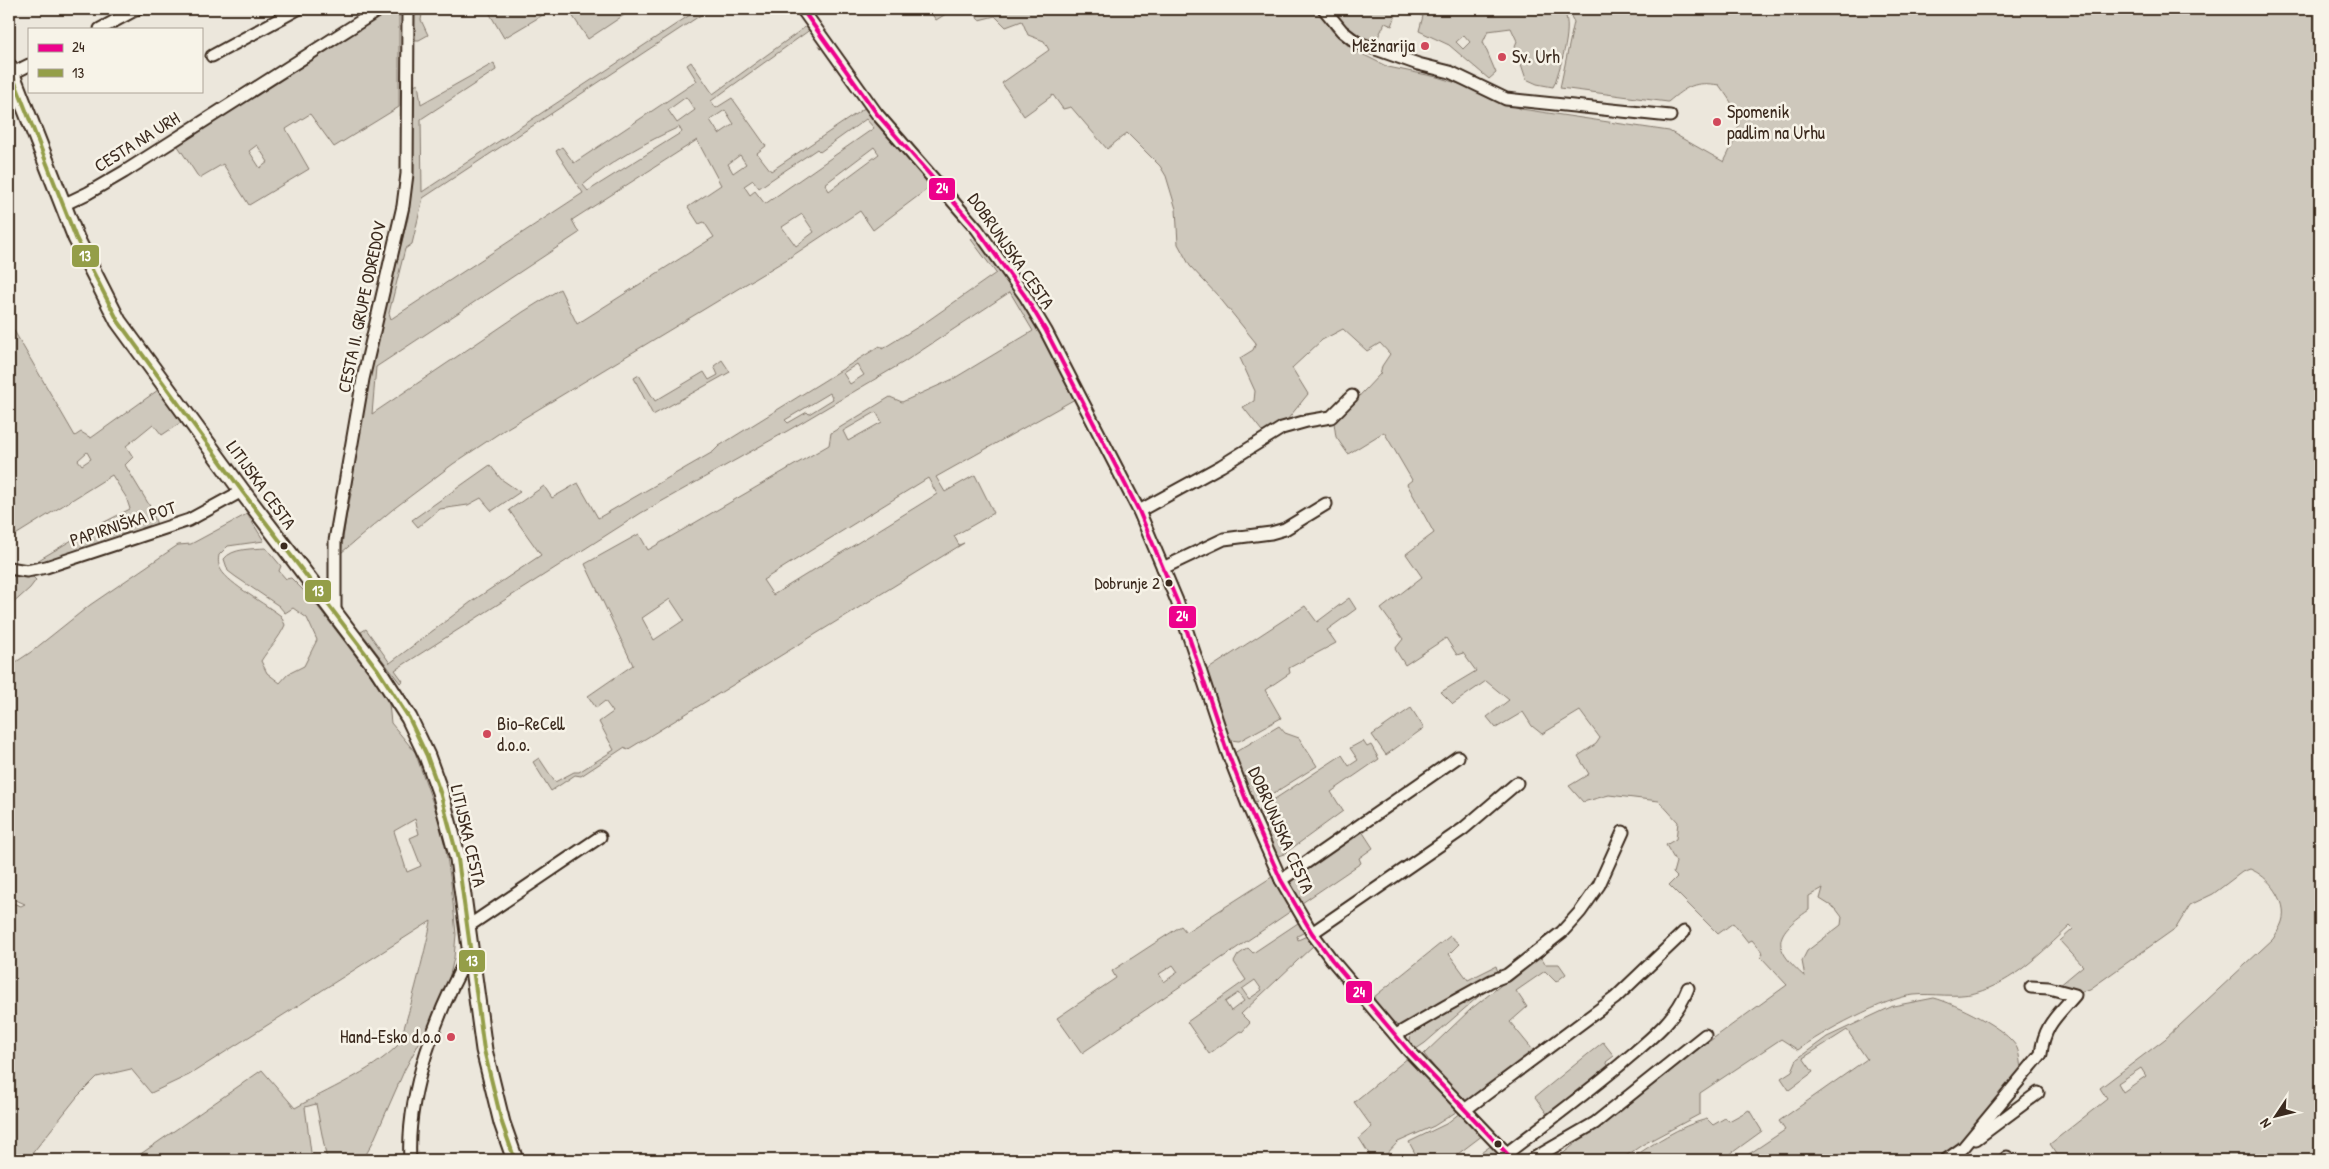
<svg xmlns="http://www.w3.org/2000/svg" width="2329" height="1169" font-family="'Patrick Hand',sans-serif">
<rect width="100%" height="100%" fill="#ece7dc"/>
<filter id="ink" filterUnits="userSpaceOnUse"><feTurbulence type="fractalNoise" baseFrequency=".02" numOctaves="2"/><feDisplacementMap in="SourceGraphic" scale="10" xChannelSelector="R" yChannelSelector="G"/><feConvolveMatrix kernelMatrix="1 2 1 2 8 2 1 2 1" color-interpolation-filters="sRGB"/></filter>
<g filter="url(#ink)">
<g fill="#cec8bc" stroke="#84796d" fill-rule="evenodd">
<path d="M384 9H399V107L334 147 310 114 286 129 309 169 249 205 223 164 199 178 176 143ZM257 145 268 162 260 168 249 151Z"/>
<path d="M414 9H423L421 20 428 35 419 40H415Z"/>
<path d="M487 9H553L504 38Z"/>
<path d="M568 9H633L588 39Z"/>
<path d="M699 9H710L423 198 412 244 405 249 389 313 391 319 583 193 556 151 562 147 574 163 697 81 687 65 691 62 713 94 808 25 811 29 711 101 716 108 732 98 766 146 757 153 771 171 866 107 930 183V187L873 230 860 211 789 258 504 430 453 464 392 510 341 553 346 517 352 490 351 480 380 321 408 218 413 178 414 85 418 83 421 104 494 63 496 70 421 119 422 192ZM686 97 695 110 677 123 668 110ZM725 110 734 124 719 134 710 120ZM866 119 874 128 765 204 755 191 750 195 744 186 753 180 759 188 817 149 820 152ZM679 127 682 132 588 191 583 185C611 161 646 142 679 127ZM697 140 721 185 688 207 699 224 704 222 714 237 577 324 560 289 523 312 372 414 376 367 579 233 572 220ZM874 147 879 154 829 191 825 184ZM740 155 746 164 733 173 728 164ZM802 214 814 232 796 246 782 227Z"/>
<path d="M928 9H954L936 20Z"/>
<path d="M984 9H1317L1332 31 1352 49 1388 67 1437 77 1466 86 1521 109 1669 131 1724 162C1743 124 1745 120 1719 85 1695 81 1687 86 1668 102L1560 88 1574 22 1567 9H2320V1160H2061L2050 1144 2107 1099 2100 1088 2165 1039 2273 939C2276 934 2280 928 2282 922 2289 901 2268 876 2250 869L2242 872 2213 894 2190 905 2176 928 2090 989 2079 992 2059 986 2083 966 2060 941 2073 929 2070 926C2041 953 2014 982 1975 993 1956 998 1933 993 1914 995 1887 997 1820 1033 1798 1050L1781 1039 1700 1093V1114L1642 1145 1620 1160H1555L1638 1093 1787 985 1761 957 1763 953 1752 940 1748 942 1733 923 1718 934 1669 885 1677 877 1673 873 1676 862 1666 845 1676 839 1678 822 1659 801 1609 795 1583 802 1569 786 1589 774 1578 756 1596 744 1600 738 1580 711 1542 734 1532 726 1523 712 1496 728 1487 717 1509 700 1486 681 1453 704 1441 692 1476 671 1463 653 1457 655 1446 638 1405 665 1395 649 1403 639 1381 609 1422 577 1406 554 1434 533 1407 484 1412 480 1384 432 1348 454 1336 437 1334 423 1380 374 1382 366 1390 354 1380 343 1367 351 1343 329 1322 340 1292 368 1308 394 1287 420 1265 435 1243 407 1254 401 1255 391 1240 358 1253 350 1256 343 1219 297 1190 266 1178 244 1176 209 1166 176 1160 166 1127 133 1107 149 1071 107 1063 109 1053 95 1024 116 1002 83 1049 50 1044 41 1028 35 1022 21 1006 27 995 16 979 20 975 14ZM1823 888 1820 899 1836 909 1842 917 1841 925 1807 951 1802 961 1805 977C1773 948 1771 936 1809 910V896ZM2141 1068 2146 1076 2123 1092 2118 1083Z"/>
<path d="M1332 9H1398L1392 26 1385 23 1374 45 1346 26Z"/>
<path d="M1406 9H1563C1574 26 1561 64 1555 83L1553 87 1537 84 1526 79 1515 46 1517 41 1511 28 1488 31 1483 42 1496 73 1489 79 1449 45 1419 31 1423 16ZM1464 35 1470 42 1463 49 1456 42Z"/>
<path d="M970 238C998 246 1060 369 1075 399L936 477 945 492 975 475 994 513 954 536 959 545 964 543 627 750 625 747 581 776 575 775 551 791 533 762 539 758 555 782 574 772H579L614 750 599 722 613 712 605 701 596 708 588 696 633 665 585 564 639 534 648 550 829 445 831 433 890 397 902 402 953 379 1033 331 1010 292 904 362 789 430 641 513 395 670 403 681 400 683 361 632 366 629 390 663 471 602 541 555 509 510 544 486 552 498 578 483 598 518 600 517 713 452 719 446 880 346 882 349 926 322 996 273ZM857 364 864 375 850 384 843 373ZM830 393 833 399 809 414 807 412 788 423 785 420ZM876 412 882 422 848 441 843 431ZM928 478 937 494 773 595 763 580ZM670 599 684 620 654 640 642 618Z"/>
<path d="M9 322 75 436 81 432 91 438 158 390 183 421 162 435 153 424 126 446 133 457 125 465 151 508 157 525C115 534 78 554 37 563V561L87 531 130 509 126 497 112 475 9 539ZM87 452 91 459 82 465 78 460Z"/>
<path d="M722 360 730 372 653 415 634 378 639 375 655 401 704 372 709 380 718 375 714 366Z"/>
<path d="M490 465 501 479 520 492 492 511 481 498 468 505 440 509 418 527 412 520Z"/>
<path d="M247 514 264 541 228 546 219 555C218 560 218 565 221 570 229 584 267 605 281 616L285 625C279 639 269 648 261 661L267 673 280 683 288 674 304 666 317 640 307 618 293 608 285 613 279 606 236 577 228 571 224 559C232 548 253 549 266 548L281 566 279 571 286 579 291 578 312 599 383 692 389 704 391 723 415 752 443 832 451 883 456 934 454 958 445 995 405 1069 373 1142 363 1160H327L316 1104 305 1107 312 1160H132L262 1070 295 1108C327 1090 371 1072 397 1046 403 1040 429 936 431 921L189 1075 151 1093 131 1069 97 1077 77 1097 27 1160H9V902L21 906 25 904 9 897V658L16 662 31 652 90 605 178 545 191 544ZM415 819 419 834 410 838 421 866 407 872 394 831Z"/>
<path d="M9 575 33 577 36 580 30 588 9 607Z"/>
<path d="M1349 598 1356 609 1327 630 1336 643 1289 668 1290 673 1265 690 1281 718 1239 741 1230 740 1208 678 1207 670 1305 606 1317 622Z"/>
<path d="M1411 708 1424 728 1386 755 1372 735Z"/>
<path d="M1279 726 1285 733 1299 738 1317 766 1266 798 1257 802 1251 800 1234 753Z"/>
<path d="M1363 741 1367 747 1371 745 1379 759 1331 792 1343 811 1284 854 1278 856 1273 851 1257 816 1261 808 1342 755 1349 766 1358 760 1350 748Z"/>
<path d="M1360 828 1373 848 1359 858 1361 863 1302 903 1289 881Z"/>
<path d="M1275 875 1294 909 1082 1053 1057 1018 1116 978 1112 971 1181 926 1186 932ZM1173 965 1178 972 1164 982 1159 974Z"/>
<path d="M1301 921 1307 931 1297 936 1298 940 1309 935 1315 944 1241 1014 1250 1023 1242 1032 1240 1031 1209 1054 1187 1022 1246 980 1234 962 1238 955 1248 948 1253 953ZM1255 980 1262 990 1249 999 1242 989ZM1238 993 1244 1001 1231 1011 1225 1002Z"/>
<path d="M1450 936 1459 944 1449 954 1468 980 1496 966 1498 972 1405 1027H1398L1376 1003 1374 997Z"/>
<path d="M1539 955 1545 964H1559L1566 974 1556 982 1545 971 1516 991 1527 1007 1510 1022 1537 1055 1471 1100 1465 1101 1444 1080 1424 1054 1471 1009Z"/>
<path d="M1486 990 1425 1043 1416 1049 1410 1041 1411 1032Z"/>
<path d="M1934 998C1954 1003 2008 1029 2017 1048 2020 1055 2020 1066 2022 1075L1959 1148 1942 1160H1740L1785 1130 1779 1121 1867 1059 1847 1030 1803 1058 1813 1072 1789 1090 1781 1078 1792 1071 1797 1059 1827 1037 1893 1006Z"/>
<path d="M1603 1042 1614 1056 1606 1062 1610 1068 1550 1118 1535 1097Z"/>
<path d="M1409 1057 1459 1110 1434 1126 1398 1142 1381 1160H1373L1359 1138 1372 1127 1354 1102Z"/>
<path d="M1749 1110 1762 1131 1722 1160H1629C1653 1144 1679 1126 1707 1119L1713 1125 1725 1118 1729 1121Z"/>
<path d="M1461 1112 1483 1135 1450 1160H1410L1416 1155 1409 1142 1446 1124Z"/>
<path d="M1492 1145 1505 1160H1471Z"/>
</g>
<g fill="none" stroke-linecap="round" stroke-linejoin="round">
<g stroke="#3b2a1e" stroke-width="15">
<g id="minor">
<path d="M802 9 877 114 977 229 1025 296 1046 331 1139 511 1177 601 1227 751 1250 810 1281 880 1312 933 1332 960 1408 1050 1513 1160"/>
<path d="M1324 9 1342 31 1356 42 1418 64 1450 72 1506 99 1670 116"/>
<path d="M100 29 137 9"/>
<path d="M212 56 298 9"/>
<path d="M11 74 29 65"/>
<path d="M63 205 88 193 124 172 380 9"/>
<path d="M1139 511 1221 466 1282 428 1307 421 1331 417 1352 396"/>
<path d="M9 568 27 571 46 567 189 520 242 491"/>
<path d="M1163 568 1224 539 1271 533 1285 529 1326 504"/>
<path d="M335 611V541L363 379 403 206 407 174 408 9"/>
<path d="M1281 880 1458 757"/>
<path d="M467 927 600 837"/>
<path d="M1312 933 1463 829 1517 783"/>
<path d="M1396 1035 1446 1006 1491 981 1507 975 1562 932 1580 912 1599 885 1623 832"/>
<path d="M1466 1109 1615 998 1684 932"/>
<path d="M1976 1139 2038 1093"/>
<path d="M1507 1153C1545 1124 1584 1095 1621 1064 1646 1042 1676 1021 1688 988"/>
<path d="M410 1160C406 1094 437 1010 470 953"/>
<path d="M1531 1160 1595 1123 1705 1035"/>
<path d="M1946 1160 1963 1148 2041 1054C2044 1025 2057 1016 2075 995L2049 988 2031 987"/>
<path d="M2004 1160 2007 1157"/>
</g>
</g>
<g stroke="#3b2a1e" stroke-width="19">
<path id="major" d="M9 67 76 238 118 321 242 491 378 670 409 718 427 756 440 792 458 859 484 1050 502 1123 515 1160"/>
</g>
<use href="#minor" stroke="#f7f3e8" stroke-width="11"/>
<use href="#major" stroke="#f7f3e8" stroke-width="15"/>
<g stroke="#f7f3e8" stroke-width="8">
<path id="bus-1" d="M802 9 877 114 977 229 1025 296 1046 331 1139 511 1177 601 1227 751 1250 810 1281 880 1312 933 1332 960 1408 1050 1513 1160"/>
</g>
<g stroke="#f7f3e8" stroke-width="8">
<path id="bus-2" d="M9 67 76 238 118 321 242 491 378 670 409 718 427 756 440 792 458 859 484 1050 502 1123 515 1160"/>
</g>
<use href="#bus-1" stroke="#ed018c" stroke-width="4"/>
<use href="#bus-2" stroke="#949e48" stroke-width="4"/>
</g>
</g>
<g fill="#d1495b" stroke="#f7f3e8" stroke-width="2">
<circle cx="1425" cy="46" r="5"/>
<circle cx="1502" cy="57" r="5"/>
<circle cx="1717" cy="122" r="5"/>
<circle cx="487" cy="734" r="5"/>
<circle cx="451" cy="1037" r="5"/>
</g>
<g fill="#3b2a1e" stroke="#f7f3e8" stroke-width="2">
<circle cx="284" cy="546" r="4.5"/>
<circle cx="1169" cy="583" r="4.5"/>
<circle cx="1498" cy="1144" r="4.5"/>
</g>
<g text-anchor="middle" stroke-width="5" stroke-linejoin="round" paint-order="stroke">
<g font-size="17" fill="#3b2a1e" stroke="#f7f3e8" text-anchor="end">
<text x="1160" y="589">Dobrunje 2</text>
</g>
<g font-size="18" fill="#3b2a1e" stroke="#f7f3e8" text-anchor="start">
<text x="1415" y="52" text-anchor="end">Mežnarija</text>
<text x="1512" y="63">Sv. Urh</text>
<text x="1727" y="118">Spomenik<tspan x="1727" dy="21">padlim na Urhu</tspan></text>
<text x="497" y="730">Bio-ReCell<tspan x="497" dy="21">d.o.o.</tspan></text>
<text x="441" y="1043" text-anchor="end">Hand-Esko d.o.o</text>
</g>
<g font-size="18" fill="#3b2a1e" stroke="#f7f3e8">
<text transform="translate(137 142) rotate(-32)" y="6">CESTA NA URH</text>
<text transform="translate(1011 251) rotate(55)" y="6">DOBRUNJSKA CESTA</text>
<text transform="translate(362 307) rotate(-78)" y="6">CESTA II. GRUPE ODREDOV</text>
<text transform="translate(261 485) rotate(54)" y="6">LITIJSKA CESTA</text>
<text transform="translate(123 524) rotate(-18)" y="6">PAPIRNIŠKA POT</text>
<text transform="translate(1281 830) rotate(66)" y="6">DOBRUNJSKA CESTA</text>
<text transform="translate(468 836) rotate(77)" y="6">LITIJSKA CESTA</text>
</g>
</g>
<g stroke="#f7f3e8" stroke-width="2">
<rect x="928" y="177" width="28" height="24" rx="5" fill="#ed018c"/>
<rect x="71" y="244" width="29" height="24" rx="5" fill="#949e48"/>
<rect x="304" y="579" width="28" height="24" rx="5" fill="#949e48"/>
<rect x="1168" y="605" width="29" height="24" rx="5" fill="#ed018c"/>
<rect x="458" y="949" width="28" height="24" rx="5" fill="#949e48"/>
<rect x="1345" y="980" width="28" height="24" rx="5" fill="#ed018c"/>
</g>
<g font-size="14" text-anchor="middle" font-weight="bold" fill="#fff">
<text x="942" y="193">24</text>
<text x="85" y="261">13</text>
<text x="318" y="596">13</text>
<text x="1182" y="621">24</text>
<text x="472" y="966">13</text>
<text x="1359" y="997">24</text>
</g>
<rect width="2329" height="1169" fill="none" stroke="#f7f3e8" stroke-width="30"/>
<rect x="15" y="15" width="2299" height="1139" fill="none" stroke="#3b2a1e" stroke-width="2" filter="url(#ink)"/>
<rect x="28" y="28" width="175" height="65" fill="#f7f3e8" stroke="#aca397"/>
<rect x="38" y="44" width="25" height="8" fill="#ed018c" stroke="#aca397"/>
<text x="72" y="52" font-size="15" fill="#3b2a1e">24</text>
<rect x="38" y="69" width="25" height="8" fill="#949e48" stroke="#aca397"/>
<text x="72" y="78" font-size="15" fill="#3b2a1e">13</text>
<g transform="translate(2276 1116) rotate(235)" stroke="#f7f3e8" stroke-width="4" paint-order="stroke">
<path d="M0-4L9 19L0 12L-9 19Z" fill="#3b2a1e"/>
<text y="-8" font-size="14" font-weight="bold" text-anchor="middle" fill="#3b2a1e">N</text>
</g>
</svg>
